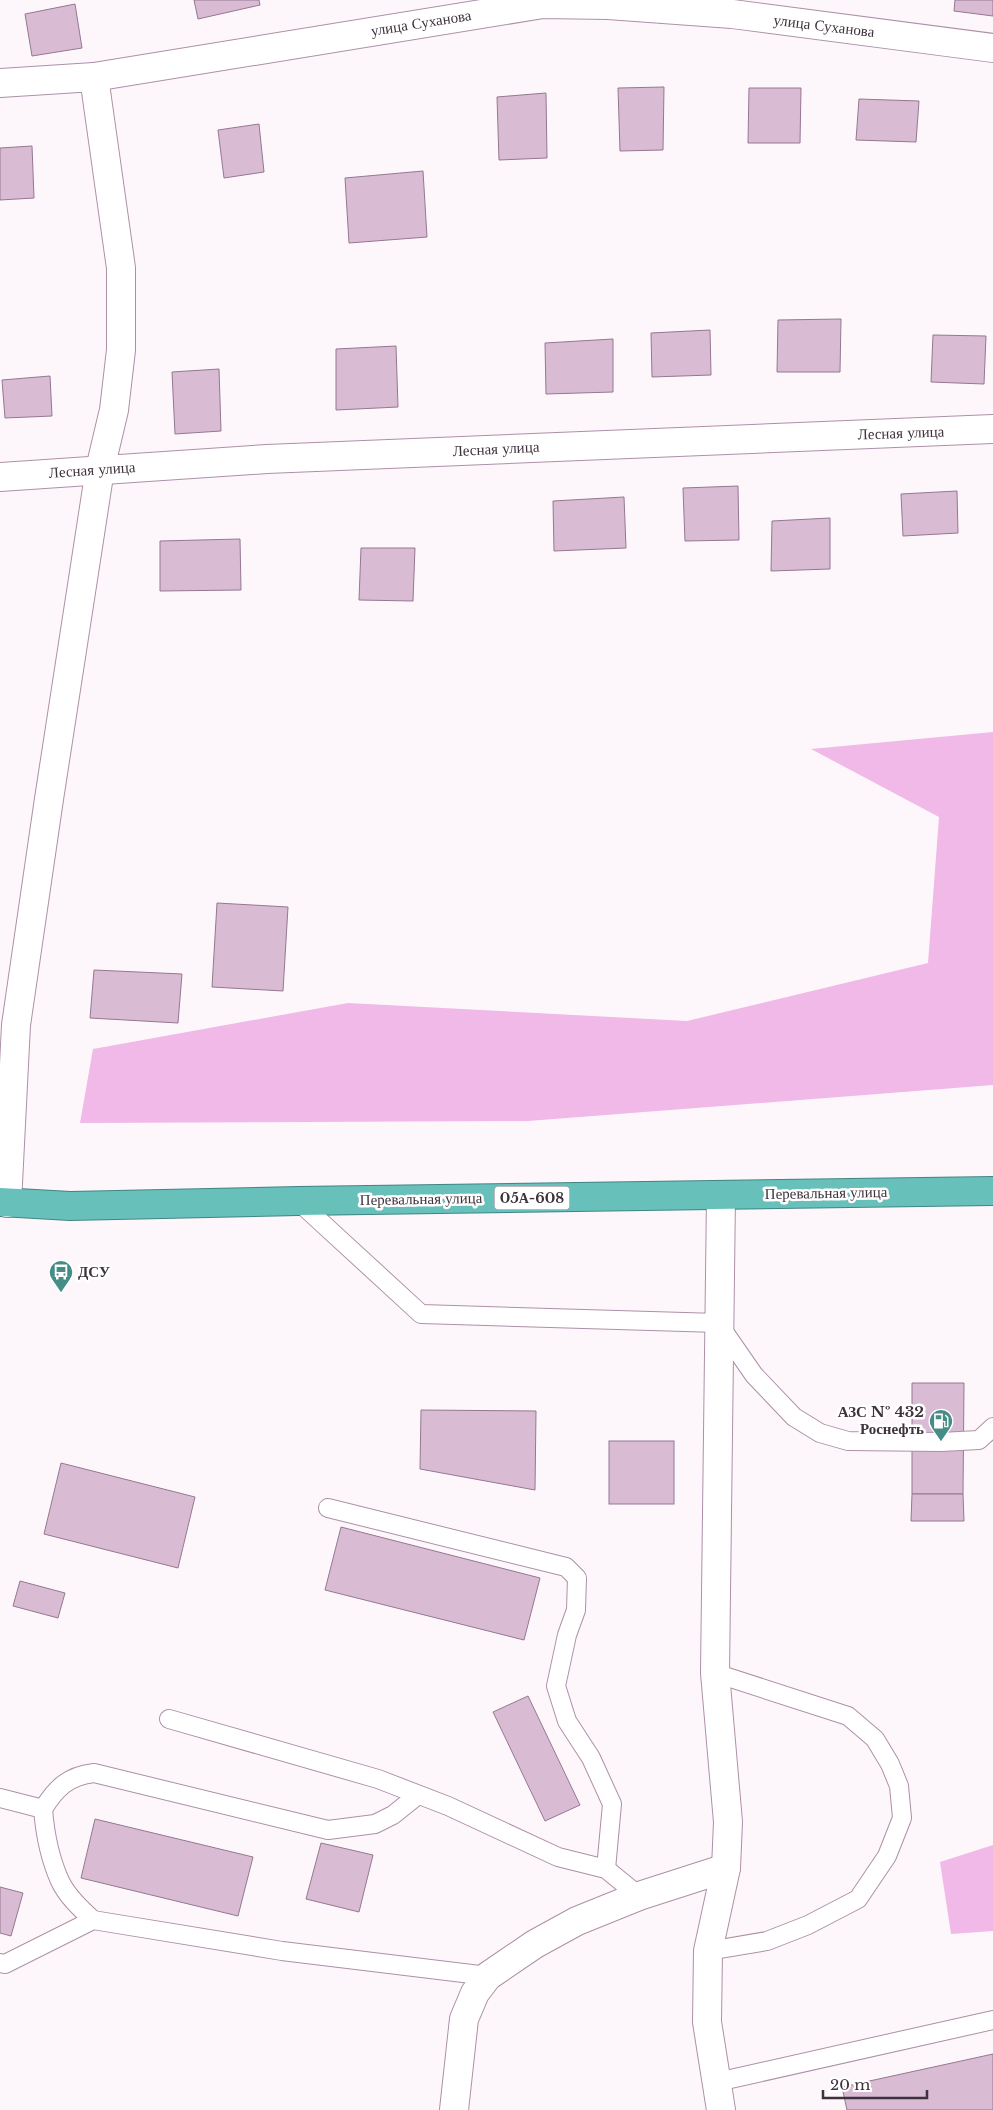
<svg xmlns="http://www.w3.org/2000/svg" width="993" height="2110" font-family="'Libre Baskerville',serif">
<rect width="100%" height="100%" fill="#fdf7fc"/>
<g fill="#f0b9e7">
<path d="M993 732V1085L528 1121 80 1123 93 1049 348 1003 687 1021 928 963 939 817 811 749Z"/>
<path d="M993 1845V1931L951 1934 940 1862Z"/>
</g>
<g fill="#dabbd4" stroke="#94788f">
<path d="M194 0H259L260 5 198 19Z"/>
<path d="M955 0H993V16L954 11Z"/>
<path d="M75 4 82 48 32 56 25 14Z"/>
<path d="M664 87 663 150 620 151 618 88Z"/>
<path d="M749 88H801L800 143H748Z"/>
<path d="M546 93 547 158 499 160 497 97Z"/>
<path d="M859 99 919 101 916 142 856 140Z"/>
<path d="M259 124 264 172 224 178 218 130Z"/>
<path d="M32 146 34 198 0 200V148Z"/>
<path d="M423 171 427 237 349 243 345 178Z"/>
<path d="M841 319 840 372H777L778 320Z"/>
<path d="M710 330 711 375 652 377 651 333Z"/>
<path d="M933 335 986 336 984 384 931 382Z"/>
<path d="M613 339V392L546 394 545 343Z"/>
<path d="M396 346 398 407 336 410V349Z"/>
<path d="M219 369 221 431 175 434 172 372Z"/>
<path d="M50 376 52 416 5 418 2 380Z"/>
<path d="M738 486 739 540 685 541 683 488Z"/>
<path d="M957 491 958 533 903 536 901 494Z"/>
<path d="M624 497 626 548 554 551 553 501Z"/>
<path d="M830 518V569L771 571 772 521Z"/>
<path d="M240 539 241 590 160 591V541Z"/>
<path d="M361 548H415L413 601 359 600Z"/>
<path d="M217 903 288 907 283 991 212 987Z"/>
<path d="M94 970 182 974 178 1023 90 1018Z"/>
<path d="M912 1383H964L963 1494H912Z"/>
<path d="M421 1410 536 1411 535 1490 420 1469Z"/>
<rect x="609" y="1441" width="65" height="63"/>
<path d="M61 1463 195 1497 178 1568 44 1534Z"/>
<path d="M912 1494H963L964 1521H911Z"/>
<path d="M341 1527 540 1578 524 1640 325 1590Z"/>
<path d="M20 1581 65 1593 58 1618 13 1606Z"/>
<path d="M528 1696 580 1805 545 1821 493 1712Z"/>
<path d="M95 1819 253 1857 238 1916 81 1878Z"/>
<path d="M321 1843 373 1855 359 1912 306 1899Z"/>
<path d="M0 1887 23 1893 11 1936 0 1933Z"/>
<path d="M993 2054V2110H847L842 2087Z"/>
</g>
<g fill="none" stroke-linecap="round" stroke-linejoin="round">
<g stroke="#ad90a7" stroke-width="20">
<g id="service">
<path d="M298 1201 421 1314 718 1323 754 1375 794 1417 820 1433 848 1441 941 1442 979 1440 993 1427"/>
<path d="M328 1508 566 1567 577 1578 576 1610 567 1635 556 1686 567 1721 591 1758 612 1804 606 1869"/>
<path d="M169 1719 378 1779 448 1806 558 1857 606 1869 639 1896"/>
<path d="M0 1798 43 1809C45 1834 50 1859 60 1881 67 1896 81 1909 93 1920"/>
<path d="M43 1809C56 1788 68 1776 94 1773L328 1830 375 1824 393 1815 418 1795"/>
<path d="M708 1951 767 1941 808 1925 858 1899 887 1856 902 1818 899 1786 890 1764 875 1739 848 1716 715 1673"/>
<path d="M0 1963 5 1964 93 1920 282 1951 488 1976"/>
<path d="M717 2082 993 2020"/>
</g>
</g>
<g stroke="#ad90a7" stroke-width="30">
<g id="minor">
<path d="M0 83 94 77 543 4 608 5 732 14 993 48"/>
<path d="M0 477 267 459 993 429"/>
<path d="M7 1203 16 1025 49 799 100 469 114 410 121 350V268L94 77"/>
<path d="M454 2110 464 2019 475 1993 488 1976 535 1944 577 1921 639 1896 726 1868"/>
<path d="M721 2110 707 2022 708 1951 726 1868 728 1822 715 1673 721 1195"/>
</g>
</g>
<g stroke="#418583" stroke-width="30">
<path id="trunk" d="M0 1202 70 1206 298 1201 993 1191"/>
</g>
<use href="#service" stroke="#fff" stroke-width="18"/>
<use href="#minor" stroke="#fff" stroke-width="28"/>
<use href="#trunk" stroke="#68c0ba" stroke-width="28"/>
</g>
<defs>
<g id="bus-pin" transform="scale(1.25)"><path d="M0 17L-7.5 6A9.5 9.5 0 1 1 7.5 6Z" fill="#468d87" stroke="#fff"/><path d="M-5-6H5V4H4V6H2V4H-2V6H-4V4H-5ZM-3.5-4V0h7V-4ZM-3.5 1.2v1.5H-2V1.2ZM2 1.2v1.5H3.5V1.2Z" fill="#fff"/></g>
<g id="fuel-pin" transform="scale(1.25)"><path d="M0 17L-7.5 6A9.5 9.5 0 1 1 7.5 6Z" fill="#468d87" stroke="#fff"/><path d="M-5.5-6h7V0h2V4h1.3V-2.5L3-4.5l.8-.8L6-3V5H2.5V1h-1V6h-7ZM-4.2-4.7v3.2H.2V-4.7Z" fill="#fff"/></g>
</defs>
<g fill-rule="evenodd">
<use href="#bus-pin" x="61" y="1272"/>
<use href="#fuel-pin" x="941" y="1421"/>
</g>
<g text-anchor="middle" stroke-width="5" stroke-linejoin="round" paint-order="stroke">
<rect fill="#fff" stroke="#787076" stroke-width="1" x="494.5" y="1186.5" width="75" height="23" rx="4"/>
<g font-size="14" font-weight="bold" fill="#3e323c">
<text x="532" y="1203">05А-608</text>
</g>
<g font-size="15" fill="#3e323c" stroke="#fff">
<text transform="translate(421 23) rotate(-9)" y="5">улица Суханова</text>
<text transform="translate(824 26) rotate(7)" y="5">улица Суханова</text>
<text transform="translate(901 433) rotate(-2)" y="5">Лесная улица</text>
<text transform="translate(496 449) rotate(-3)" y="5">Лесная улица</text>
<text transform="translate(92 470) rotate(-4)" y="5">Лесная улица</text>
<text transform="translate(826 1193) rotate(-1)" y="5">Перевальная улица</text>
<text transform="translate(421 1199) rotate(-1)" y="5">Перевальная улица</text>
</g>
<g font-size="15" font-weight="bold" fill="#3e323c" stroke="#fff" text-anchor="start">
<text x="78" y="1277">ДСУ</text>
<text x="924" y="1417" text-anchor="end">АЗС № 432<tspan x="924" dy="17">Роснефть</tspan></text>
</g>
</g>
<path d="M823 2090v8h104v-8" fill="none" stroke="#3e323c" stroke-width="2.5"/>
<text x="830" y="2090" font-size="15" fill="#3e323c" stroke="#ffffff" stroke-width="4" paint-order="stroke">20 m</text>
</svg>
